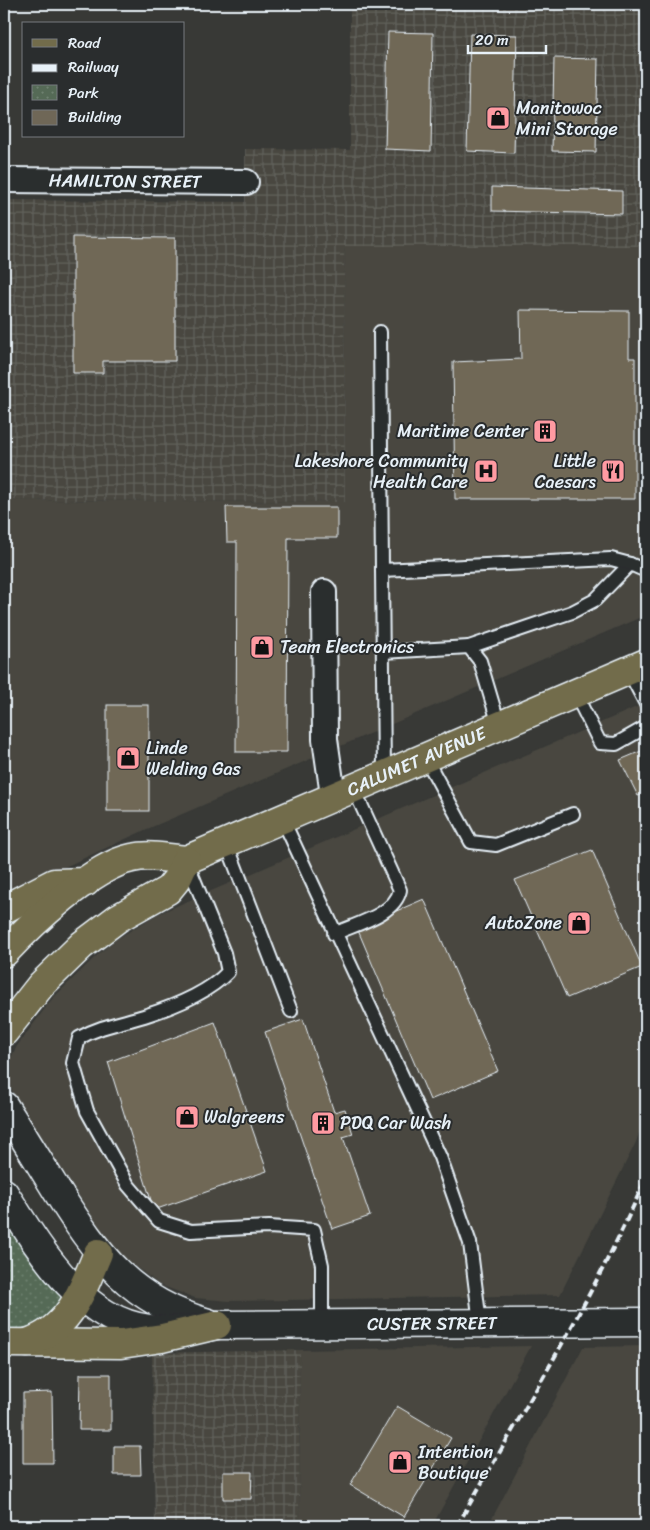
<svg xmlns="http://www.w3.org/2000/svg" width="650" height="1530" font-family="Sriracha,sans-serif">
<defs>
<pattern id="industrial-grid" width="8" height="8" patternUnits="userSpaceOnUse" patternTransform="scale(1.25)"><rect width="8" height="8" fill="#484740"/><path d="M0 4h8M4 0v8" fill="none" stroke="#62625c"/></pattern>
<pattern id="park-dots" width="8" height="8" patternUnits="userSpaceOnUse" patternTransform="scale(1.25)"><rect width="8" height="8" fill="#556a56"/><path d="M2 2h.1M6 6h.1" fill="none" stroke="#6d806f" stroke-width="1.8" stroke-linecap="round"/></pattern>
</defs>
<rect width="100%" height="100%" fill="#383936"/>
<filter id="ink" filterUnits="userSpaceOnUse"><feTurbulence type="fractalNoise" baseFrequency=".02" numOctaves="2"/><feDisplacementMap in="SourceGraphic" scale="10" xChannelSelector="R" yChannelSelector="G"/><feConvolveMatrix kernelMatrix="1 2 1 2 8 2 1 2 1" color-interpolation-filters="sRGB"/></filter>
<g filter="url(#ink)">
<g fill="#484740">
<path d="M344 246H646V615L145 830 4 895V500L345 502Z"/>
<path d="M646 703V1112L636 1142 560 1295 229 1301 195 1298 160 1285 116 1252 27 1118 10 1087 8 1063 17 1046 52 999 93 959 115 940 158 914Z"/>
<path d="M531 1346 432 1526H299L300 1350Z"/>
<path d="M646 1346V1526H488L583 1347Z"/>
</g>
<g fill="url(#industrial-grid)">
<path d="M350 4H646V246H344L345 502 4 500V200L245 202V149L350 150Z"/>
<path d="M300 1350 299 1526H155L152 1353Z"/>
</g>
<path fill="url(#park-dots)" stroke="#9eaea7" d="M4 1213 67 1297C44 1323 40 1328 4 1330Z"/>
<g fill="#6f6757" stroke="#e8f1f8">
<path d="M388 32 433 33 431 151 385 149Z"/>
<path d="M470 34 517 35 514 153 467 151Z"/>
<path d="M554 58 598 59 596 152 552 151Z"/>
<path d="M492 187 622 191V214L492 211Z"/>
<path d="M73 237 175 238V361H103V373H73Z"/>
<path d="M520 310 629 311V358H635V499H455L453 362 521 359Z"/>
<path d="M226 507H337V538H288L287 752H236L237 542H227Z"/>
<rect x="107" y="705" width="42" height="106"/>
<path d="M646 749V793L638 796 620 760Z"/>
<path d="M592 850 642 967 567 998 515 880Z"/>
<path d="M424 899 498 1071 430 1100 357 928Z"/>
<path d="M303 1019 334 1112 345 1109 353 1134 343 1137 370 1216 332 1229 265 1032Z"/>
<path d="M215 1022 267 1171 154 1210 108 1062Z"/>
<path d="M80 1374H111V1430H79Z"/>
<path d="M52 1392 53 1463H23V1393Z"/>
<path d="M397 1406 451 1438 404 1517 350 1485Z"/>
<path d="M114 1446H140L141 1475H114Z"/>
<path d="M223 1472H252L251 1499H223Z"/>
</g>
<g fill="none" stroke-linecap="round" stroke-linejoin="round">
<g stroke="#e8f1f8" stroke-width="16">
<g id="service">
<path d="M380 332 382 570"/>
<path d="M469 647 572 612 595 600 630 564"/>
<path d="M383 652 469 647 480 661 499 725"/>
<path d="M628 670 646 704"/>
<path d="M575 693 600 743 616 744 646 727"/>
<path d="M425 757 471 842 496 845 573 814"/>
<path d="M384 774 382 570 611 559 630 564 646 571"/>
<path d="M282 818 440 1157 470 1243 480 1323"/>
<path d="M226 842 291 1011"/>
<path d="M187 862 224 953 228 972C207 994 173 1007 144 1016 121 1023 100 1026 79 1038L73 1063 87 1111 128 1185 159 1221 191 1231 269 1227 314 1230 322 1265V1325"/>
<path d="M334 934C355 924 395 915 400 890L353 787"/>
</g>
</g>
<g stroke="#e8f1f8" stroke-width="28">
<g id="minor">
<path id="s1" d="M4 180 246 182"/>
<path d="M324 592 325 739 333 795"/>
</g>
</g>
<g stroke="#e8f1f8" stroke-width="31">
<g id="tertiary">
<path d="M4 1106C22 1134 39 1162 57 1191 98 1256 130 1301 208 1323"/>
<path id="s2" d="M4 1193C37 1245 80 1321 149 1329 171 1332 195 1328 217 1325L646 1322"/>
</g>
</g>
<g stroke="#e8f1f8" stroke-width="31">
<g id="primary">
<path d="M4 909 54 883 86 882"/>
<path id="s3" d="M4 953C31 924 92 866 132 858 150 854 168 858 186 860L646 663"/>
<path d="M4 1032 41 985 82 945 118 918 168 890 177 879 186 860"/>
<path d="M4 1343 121 1344 162 1338 217 1325"/>
<path d="M27 1343C70 1329 82 1291 98 1253"/>
</g>
</g>
<use href="#service" stroke="#2a2d2e" stroke-width="12"/>
<use href="#minor" stroke="#2a2d2e" stroke-width="24"/>
<use href="#tertiary" stroke="#2a2d2e" stroke-width="28"/>
<use href="#primary" stroke="#726c4b" stroke-width="28"/>
<path stroke="#e8f1f8" stroke-width="4" stroke-dasharray="8 4" stroke-linecap="butt" d="M457 1526C522 1412 593 1299 646 1178"/>
</g>
</g>
<defs>
<g id="shop-square" transform="scale(1.25)"><rect x="-9" y="-9" width="18" height="18" rx="4" fill="#ff9aa2" stroke="#2a2d2e"/><path d="M-5-2.5h2.3a2.7 3.5 0 0 1 5.4 0H5L5.5 6h-11ZM-1.5-2.5h3a1.5 2.3 0 0 0-3 0Z" fill="#111"/></g>
<g id="building-square" transform="scale(1.25)"><rect x="-9" y="-9" width="18" height="18" rx="4" fill="#ff9aa2" stroke="#2a2d2e"/><path d="M-4-6H4V6H1V3H-1V6H-4ZM-2.5-4.3h1.7v1.8h-1.7ZM.8-4.3h1.7v1.8H.8ZM-2.5-1h1.7V.8h-1.7ZM.8-1h1.7V.8H.8Z" fill="#111"/></g>
<g id="hospital-square" transform="scale(1.25)"><rect x="-9" y="-9" width="18" height="18" rx="4" fill="#ff9aa2" stroke="#2a2d2e"/><path d="M-5-5h3v3.5h4V-5h3V5h-3V1.5h-4V5h-3Z" fill="#111"/></g>
<g id="restaurant-square" transform="scale(1.25)"><rect x="-9" y="-9" width="18" height="18" rx="4" fill="#ff9aa2" stroke="#2a2d2e"/><path d="M-5-6h1v4h1v-4h1v4h1v-4h1v5L-1.5 .5V6h-2V.5L-5-1ZM5-6V6H3V1.5H1.5Q1.5-4 5-6Z" fill="#111"/></g>
</defs>
<g fill-rule="evenodd">
<use href="#shop-square" x="498" y="118"/>
<use href="#building-square" x="545" y="431"/>
<use href="#hospital-square" x="486" y="471"/>
<use href="#restaurant-square" x="613" y="471"/>
<use href="#shop-square" x="262" y="647"/>
<use href="#shop-square" x="128" y="758"/>
<use href="#shop-square" x="579" y="923"/>
<use href="#shop-square" x="187" y="1117"/>
<use href="#building-square" x="323" y="1123"/>
<use href="#shop-square" x="400" y="1462"/>
</g>
<g text-anchor="middle" stroke-width="4" stroke-linejoin="round" paint-order="stroke">
<g font-size="18" fill="#e8f1f8" stroke="#2a2d2e" text-anchor="start">
<text x="516" y="114">Manitowoc<tspan x="516" dy="21">Mini Storage</tspan></text>
<text x="528" y="437" text-anchor="end">Maritime Center</text>
<text x="468" y="467" text-anchor="end">Lakeshore Community<tspan x="468" dy="21">Health Care</tspan></text>
<text x="596" y="467" text-anchor="end">Little<tspan x="596" dy="21">Caesars</tspan></text>
<text x="280" y="653">Team Electronics</text>
<text x="146" y="754">Linde<tspan x="146" dy="21">Welding Gas</tspan></text>
<text x="562" y="929" text-anchor="end">AutoZone</text>
<text x="204" y="1123">Walgreens</text>
<text x="340" y="1129">PDQ Car Wash</text>
<text x="418" y="1458">Intention<tspan x="418" dy="21">Boutique</tspan></text>
</g>
<g font-size="18" fill="#e8f1f8" stroke="#2a2d2e">
<text dy="6" stroke="none"><textPath href="#s1" startOffset="121">HAMILTON STREET</textPath></text>
<text dy="6" stroke="none"><textPath href="#s3" startOffset="466">CALUMET AVENUE</textPath></text>
<text dy="6" stroke="none"><textPath href="#s2" startOffset="489">CUSTER STREET</textPath></text>
</g>
</g>
<rect width="650" height="1530" fill="none" stroke="#2a2d2e" stroke-width="20"/>
<rect x="10" y="10" width="630" height="1510" fill="none" stroke="#e8f1f8" stroke-width="2" filter="url(#ink)"/>
<rect x="22" y="22" width="162" height="115" fill="#2a2d2e" stroke="#767b7f"/>
<rect x="32" y="39" width="25" height="8" fill="#726c4b" stroke="#767b7f"/>
<text x="68" y="48" font-size="15" fill="#e8f1f8">Road</text>
<rect x="32" y="64" width="25" height="8" fill="#e8f1f8" stroke="#767b7f"/>
<text x="68" y="72" font-size="15" fill="#e8f1f8">Railway</text>
<rect x="32" y="85" width="25" height="15" fill="url(#park-dots)" stroke="#767b7f"/>
<text x="68" y="98" font-size="15" fill="#e8f1f8">Park</text>
<rect x="32" y="110" width="25" height="15" fill="#6f6757" stroke="#767b7f"/>
<text x="68" y="122" font-size="15" fill="#e8f1f8">Building</text>
<path d="M468 45v8h78v-8" fill="none" stroke="#e8f1f8" stroke-width="2.5"/>
<text x="475" y="45" font-size="15" fill="#e8f1f8" stroke="#2a2d2e" stroke-width="4" paint-order="stroke">20 m</text>
</svg>
